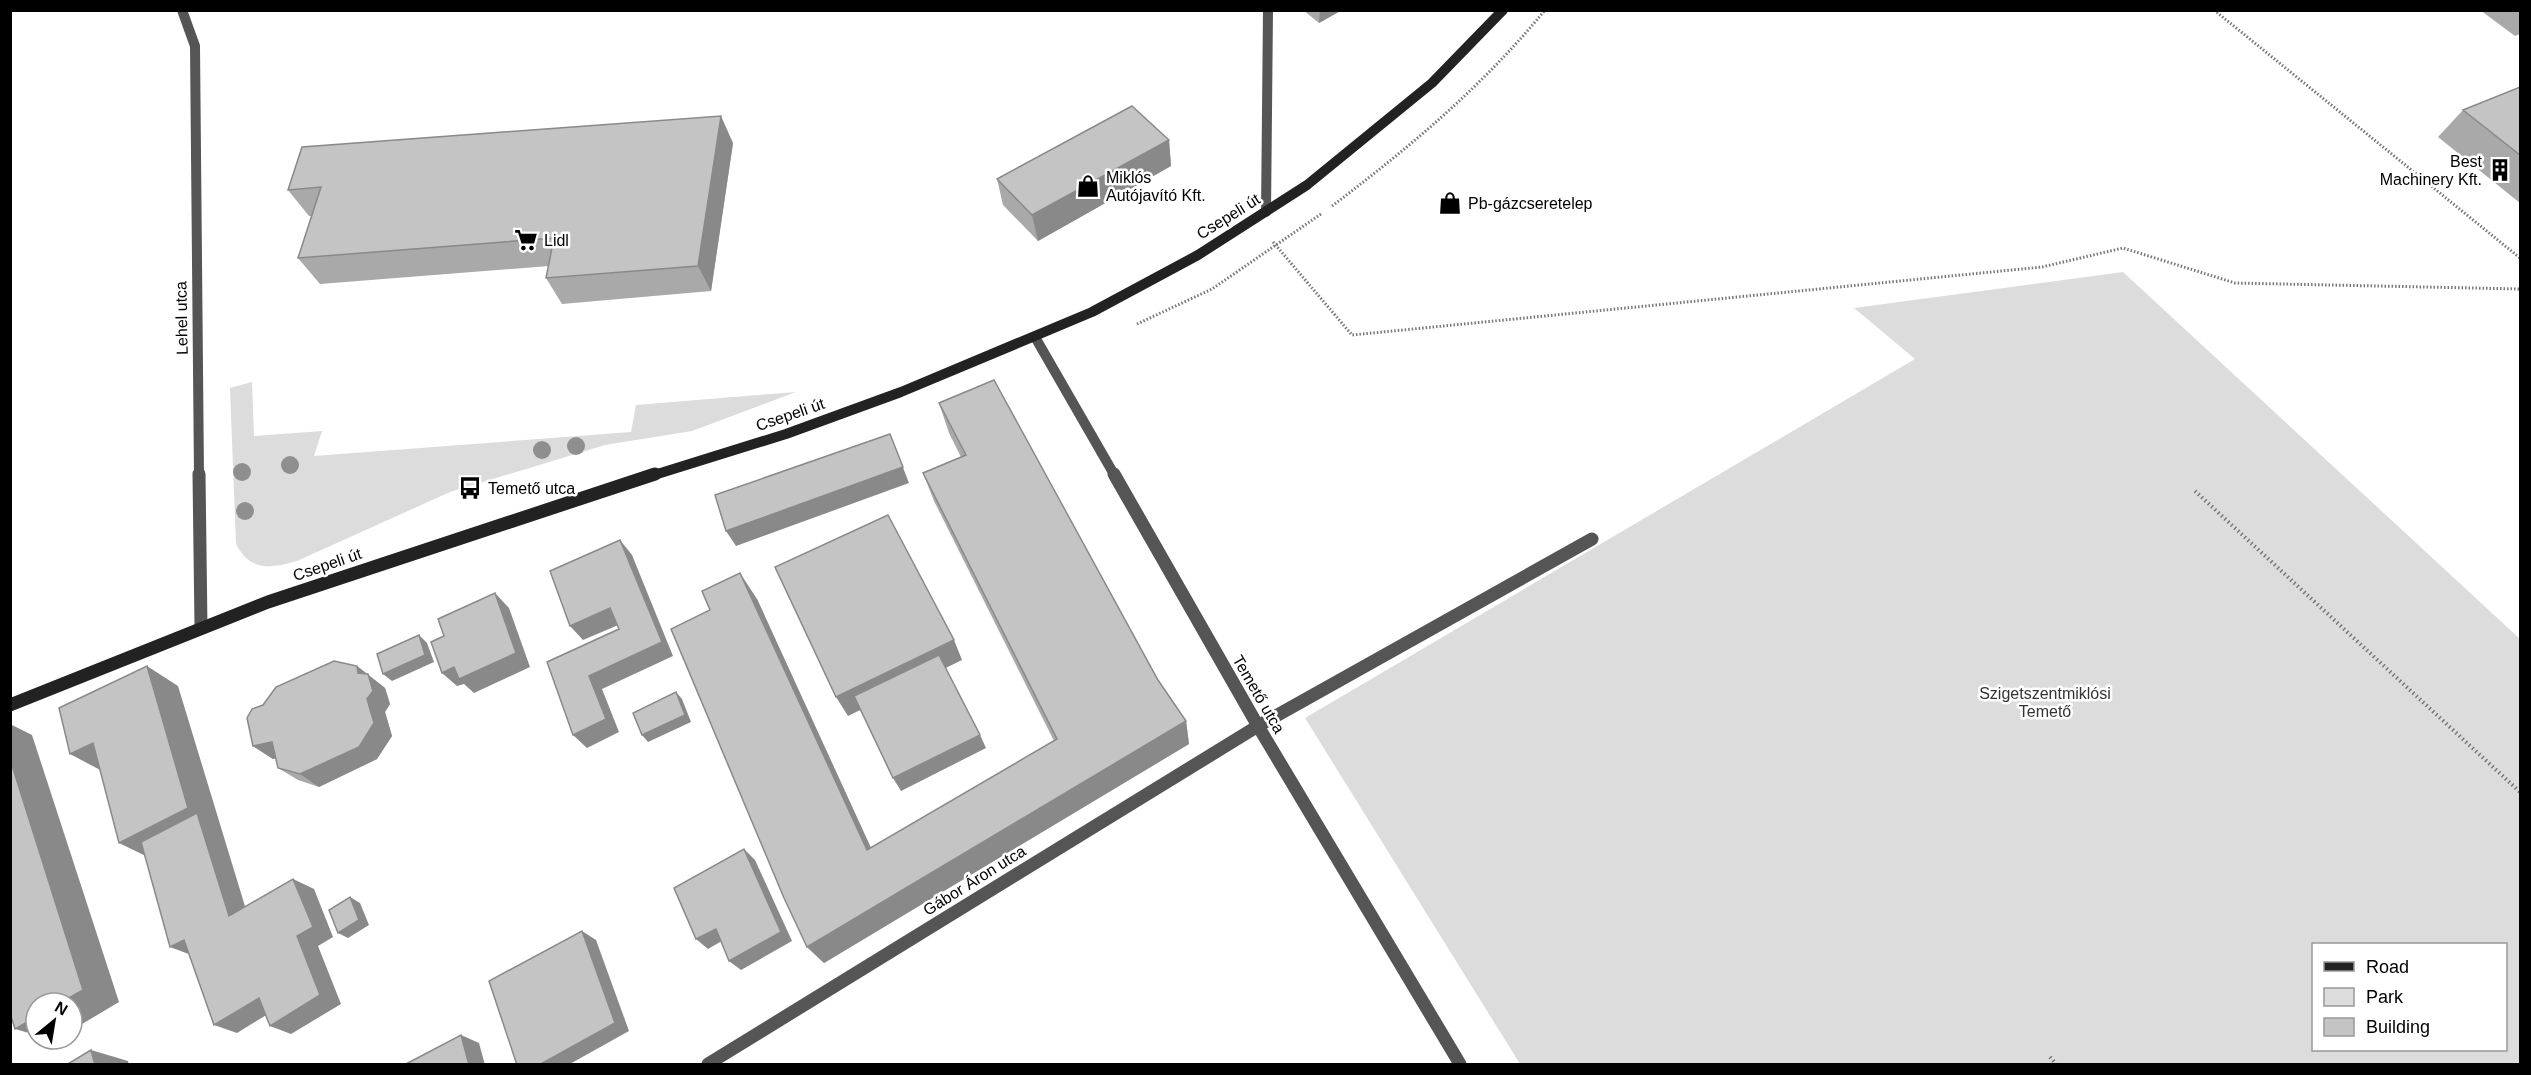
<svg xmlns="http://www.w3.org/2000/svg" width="2531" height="1075" font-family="Helvetica,sans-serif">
<rect width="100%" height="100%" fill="#fff"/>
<g fill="#dcdcdc" fill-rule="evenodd">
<path d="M2123 272 2520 639V1064H1520L1305 718 1915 359 1854 308ZM2314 944H2506V1050H2314Z"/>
<path d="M252 382 254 436 322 431 314 456 631 432 636 405 796 392 692 431 605 445 450 492 297 561C270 569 250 571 236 544L230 388Z"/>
</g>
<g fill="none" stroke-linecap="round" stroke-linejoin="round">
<g stroke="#777" stroke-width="3" stroke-dasharray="1.5 2" stroke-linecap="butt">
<path d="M2214 10 2520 258"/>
<path d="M1332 206C1410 147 1483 86 1545 10"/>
<path d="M1273 242 1352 335 2042 267 2123 248 2235 283 2520 289"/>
<path d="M1137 324 1212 289 1321 214"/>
</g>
<g stroke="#777" stroke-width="4" stroke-dasharray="1.5 3" stroke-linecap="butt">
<path d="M2195 491 2520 792"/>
<path d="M2050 1057 2056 1064"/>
</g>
<g stroke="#555" stroke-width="10">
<path d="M182 10 195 46 199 476"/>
<path d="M1266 212 1268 10"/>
<path d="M1035 337 1115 476"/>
</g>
<g stroke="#555" stroke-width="13">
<path d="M199 474 201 628"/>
<path d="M1114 474 1258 726 1460 1064"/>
<path d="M708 1064 1258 726 1592 539"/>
</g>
<path stroke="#222" stroke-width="10" d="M651 476 786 434 901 392 1092 312 1198 255 1307 185 1432 83 1503 10"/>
<path stroke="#222" stroke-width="13" d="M10 705 268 602 655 474"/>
</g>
<g fill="#8f8f8f">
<circle cx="576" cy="446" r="9"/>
<circle cx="542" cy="450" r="9"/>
<circle cx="290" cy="465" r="9"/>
<circle cx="242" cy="472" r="9"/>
<circle cx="245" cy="511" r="9"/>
</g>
<g fill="#a9a9a9">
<path d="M1303 10H1342L1319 23Z"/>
<path d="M2480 10H2520V34L2515 36Z"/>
<path d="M2520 87V203L2438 137 2463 110Z"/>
<path d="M1169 140 1171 166 1038 241 1003 205 997 179Z"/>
<path d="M733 143 711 291 562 304 546 278 549 266 320 284 298 258 312 216H309L288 190Z"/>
<path d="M939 403 1158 680 1186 721 1189 744 824 963 807 947 710 610 757 599 871 848 1054 741 934 501 923 473 961 457 949 433Z"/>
<path d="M357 666 385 688 390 704 385 712 392 736 377 759 319 787 298 780 278 768 276 758 273 759 253 746Z"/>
</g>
<g fill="#898989">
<path d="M1320 10H1342L1319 23Z"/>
<path d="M721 116 733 143 711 291 698 266Z"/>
<path d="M1169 140 1171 166 1038 241 1032 215Z"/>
<path d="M890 434 909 483 736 546 726 531Z"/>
<path d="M620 540 632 555 673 656 602 689 619 732 587 748 573 735 589 676 662 642Z"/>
<path d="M740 573 757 599 881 870 867 850Z"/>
<path d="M495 593 509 608 530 667 474 693 464 684 457 686 442 673 454 667Z"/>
<path d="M610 608 623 623 583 640 570 626Z"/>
<path d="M419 635 427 643 434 662 392 681 383 674Z"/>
<path d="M954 640 962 660 848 716 836 697Z"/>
<path d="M147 666 178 686 251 926 229 916 152 859 119 843Z"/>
<path d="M357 666 385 688 390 704 385 712 392 736 377 759 319 787 300 774 358 673Z"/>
<path d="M676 692 682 699 691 722 648 742 642 735Z"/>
<path d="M1186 721 1189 744 824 963 807 947Z"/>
<path d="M10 724 32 735 119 1002 72 1030V1003H60L10 759Z"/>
<path d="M980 735 986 748 901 791 893 778Z"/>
<path d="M272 742 292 754 273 759 253 746Z"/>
<path d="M93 743 104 772 70 754Z"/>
<path d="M744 849 755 860 792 941 741 970 729 961Z"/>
<path d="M293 879 314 889 333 937 318 946 341 1004 291 1034 270 1026Z"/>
<path d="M350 897 360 903 369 925 348 938 338 933Z"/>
<path d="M716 929 727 938 708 949 696 939Z"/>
<path d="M582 931 596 940 629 1031 568 1065H539Z"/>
<path d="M184 940 194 956 170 947Z"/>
<path d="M259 998 281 1006 237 1033 214 1025Z"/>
<path d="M36 1017V1035L15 1029Z"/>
<path d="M461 1035 479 1043 485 1065H469Z"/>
<path d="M91 1050 128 1061 129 1065H95Z"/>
</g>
<g fill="#c4c4c4" stroke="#898989" stroke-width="1.5">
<path d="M2520 87V155L2463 110Z"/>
<path d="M1132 106 1169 140 1032 215 997 179Z"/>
<path d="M721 116 698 266 546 278 554 238 298 258 321 187 288 190 302 147Z"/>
<path d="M994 380 1158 680 1186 721 807 947 784 898 671 629 710 610 702 591 740 573 867 850 1057 739 923 473 966 455 939 403Z"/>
<path d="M890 434 903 467 726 531 715 495Z"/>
<path d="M888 515 954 640 836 697 775 567Z"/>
<path d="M620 540 662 642 589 676 606 719 573 735 547 662 619 629 610 608 570 626 550 571Z"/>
<path d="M495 593 516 653 459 679 454 667 442 673 431 642 444 636 438 619Z"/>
<path d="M419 635 425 655 383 674 377 654Z"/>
<path d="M939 655 980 735 893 778 854 696Z"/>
<path d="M334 661 357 666 358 673 368 674 373 691 367 699 374 723 359 747 300 774 278 768 272 742 253 746 247 718 252 709 263 705 276 687Z"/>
<path d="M147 666 188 808 119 843 93 743 70 754 59 708Z"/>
<path d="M676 692 685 715 642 735 633 713Z"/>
<path d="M10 759 83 990 60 1003H36V1017L15 1029 10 1013Z"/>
<path d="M197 813 229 916 293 879 313 927 297 936 320 995 270 1026 259 998 214 1025 184 940 170 947 141 842Z"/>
<path d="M744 849 781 932 729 961 716 929 696 939 674 888Z"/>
<path d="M350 897 359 920 338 933 329 910Z"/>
<path d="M582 931 615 1023 539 1065H517L489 981Z"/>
<path d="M461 1035 469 1065H404Z"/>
<path d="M91 1050 95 1065H66Z"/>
</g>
<defs>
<g id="building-bare" transform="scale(1.8)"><path d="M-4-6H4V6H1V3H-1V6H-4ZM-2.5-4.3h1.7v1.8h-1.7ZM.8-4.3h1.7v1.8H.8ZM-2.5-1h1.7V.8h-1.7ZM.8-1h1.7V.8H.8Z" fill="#000" stroke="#fff" stroke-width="2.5" paint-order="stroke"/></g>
<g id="shop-bare" transform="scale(1.8)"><path d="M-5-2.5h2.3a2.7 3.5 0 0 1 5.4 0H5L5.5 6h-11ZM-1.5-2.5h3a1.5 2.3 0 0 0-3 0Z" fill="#000" stroke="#fff" stroke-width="2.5" paint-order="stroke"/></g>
<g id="supermarket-bare" transform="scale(1.8)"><path d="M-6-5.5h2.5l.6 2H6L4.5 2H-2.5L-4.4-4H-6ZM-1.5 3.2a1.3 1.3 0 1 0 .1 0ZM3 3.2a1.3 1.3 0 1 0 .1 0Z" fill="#000" stroke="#fff" stroke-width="2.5" paint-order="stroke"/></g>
<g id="bus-bare" transform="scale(1.8)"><path d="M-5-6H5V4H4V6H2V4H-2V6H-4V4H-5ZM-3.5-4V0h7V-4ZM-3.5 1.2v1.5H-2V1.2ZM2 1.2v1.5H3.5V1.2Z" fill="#000" stroke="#fff" stroke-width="2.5" paint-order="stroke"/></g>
</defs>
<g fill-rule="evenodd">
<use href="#building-bare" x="2500" y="170"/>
<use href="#shop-bare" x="1088" y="186"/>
<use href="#shop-bare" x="1450" y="203"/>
<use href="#supermarket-bare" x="526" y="240"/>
<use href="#bus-bare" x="470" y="488"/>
</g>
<g text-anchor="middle" stroke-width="5" stroke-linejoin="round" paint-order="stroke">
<g font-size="16" fill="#000" stroke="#fff" text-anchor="start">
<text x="2482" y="167" text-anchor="end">Best<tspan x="2482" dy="18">Machinery Kft.</tspan></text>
<text x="1106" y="183">Miklós<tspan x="1106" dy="18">Autójavító Kft.</tspan></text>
<text x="1468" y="209">Pb-gázcseretelep</text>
<text x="544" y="246">Lidl</text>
<text x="488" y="494">Temető utca</text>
</g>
<g font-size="16" fill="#000" stroke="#fff">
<text transform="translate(1228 216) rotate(-32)" y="6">Csepeli út</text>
<text transform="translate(181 318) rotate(-91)" y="6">Lehel utca</text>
<text transform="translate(790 414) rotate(-19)" y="6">Csepeli út</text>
<text transform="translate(327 564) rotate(-19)" y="6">Csepeli út</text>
<text transform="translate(1259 694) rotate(60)" y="6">Temető utca</text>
<text transform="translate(974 880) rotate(-32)" y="6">Gábor Áron utca</text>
</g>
<g font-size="16" fill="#333" stroke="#fff">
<text x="2045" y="699">Szigetszentmiklósi<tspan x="2045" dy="18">Temető</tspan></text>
</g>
</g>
<rect width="2531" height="1075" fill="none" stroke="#000000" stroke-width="24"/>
<rect x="2312" y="943" width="195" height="108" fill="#ffffff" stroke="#999999" stroke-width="1.5"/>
<rect x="2324" y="962" width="30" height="9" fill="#222222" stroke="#999999" stroke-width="1.5"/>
<text x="2366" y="973" font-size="18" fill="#000000">Road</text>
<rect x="2324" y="988" width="30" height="18" fill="#dcdcdc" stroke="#999999" stroke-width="1.5"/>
<text x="2366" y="1003" font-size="18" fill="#000000">Park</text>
<rect x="2324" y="1018" width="30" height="18" fill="#c4c4c4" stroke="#999999" stroke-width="1.5"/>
<text x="2366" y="1033" font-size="18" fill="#000000">Building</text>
<g transform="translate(54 1021) rotate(30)"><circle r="28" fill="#ffffff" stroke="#999999" stroke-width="1.5"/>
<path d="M0-4.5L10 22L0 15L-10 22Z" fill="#000000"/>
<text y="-9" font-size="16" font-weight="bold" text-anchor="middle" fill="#000000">N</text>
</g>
</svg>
